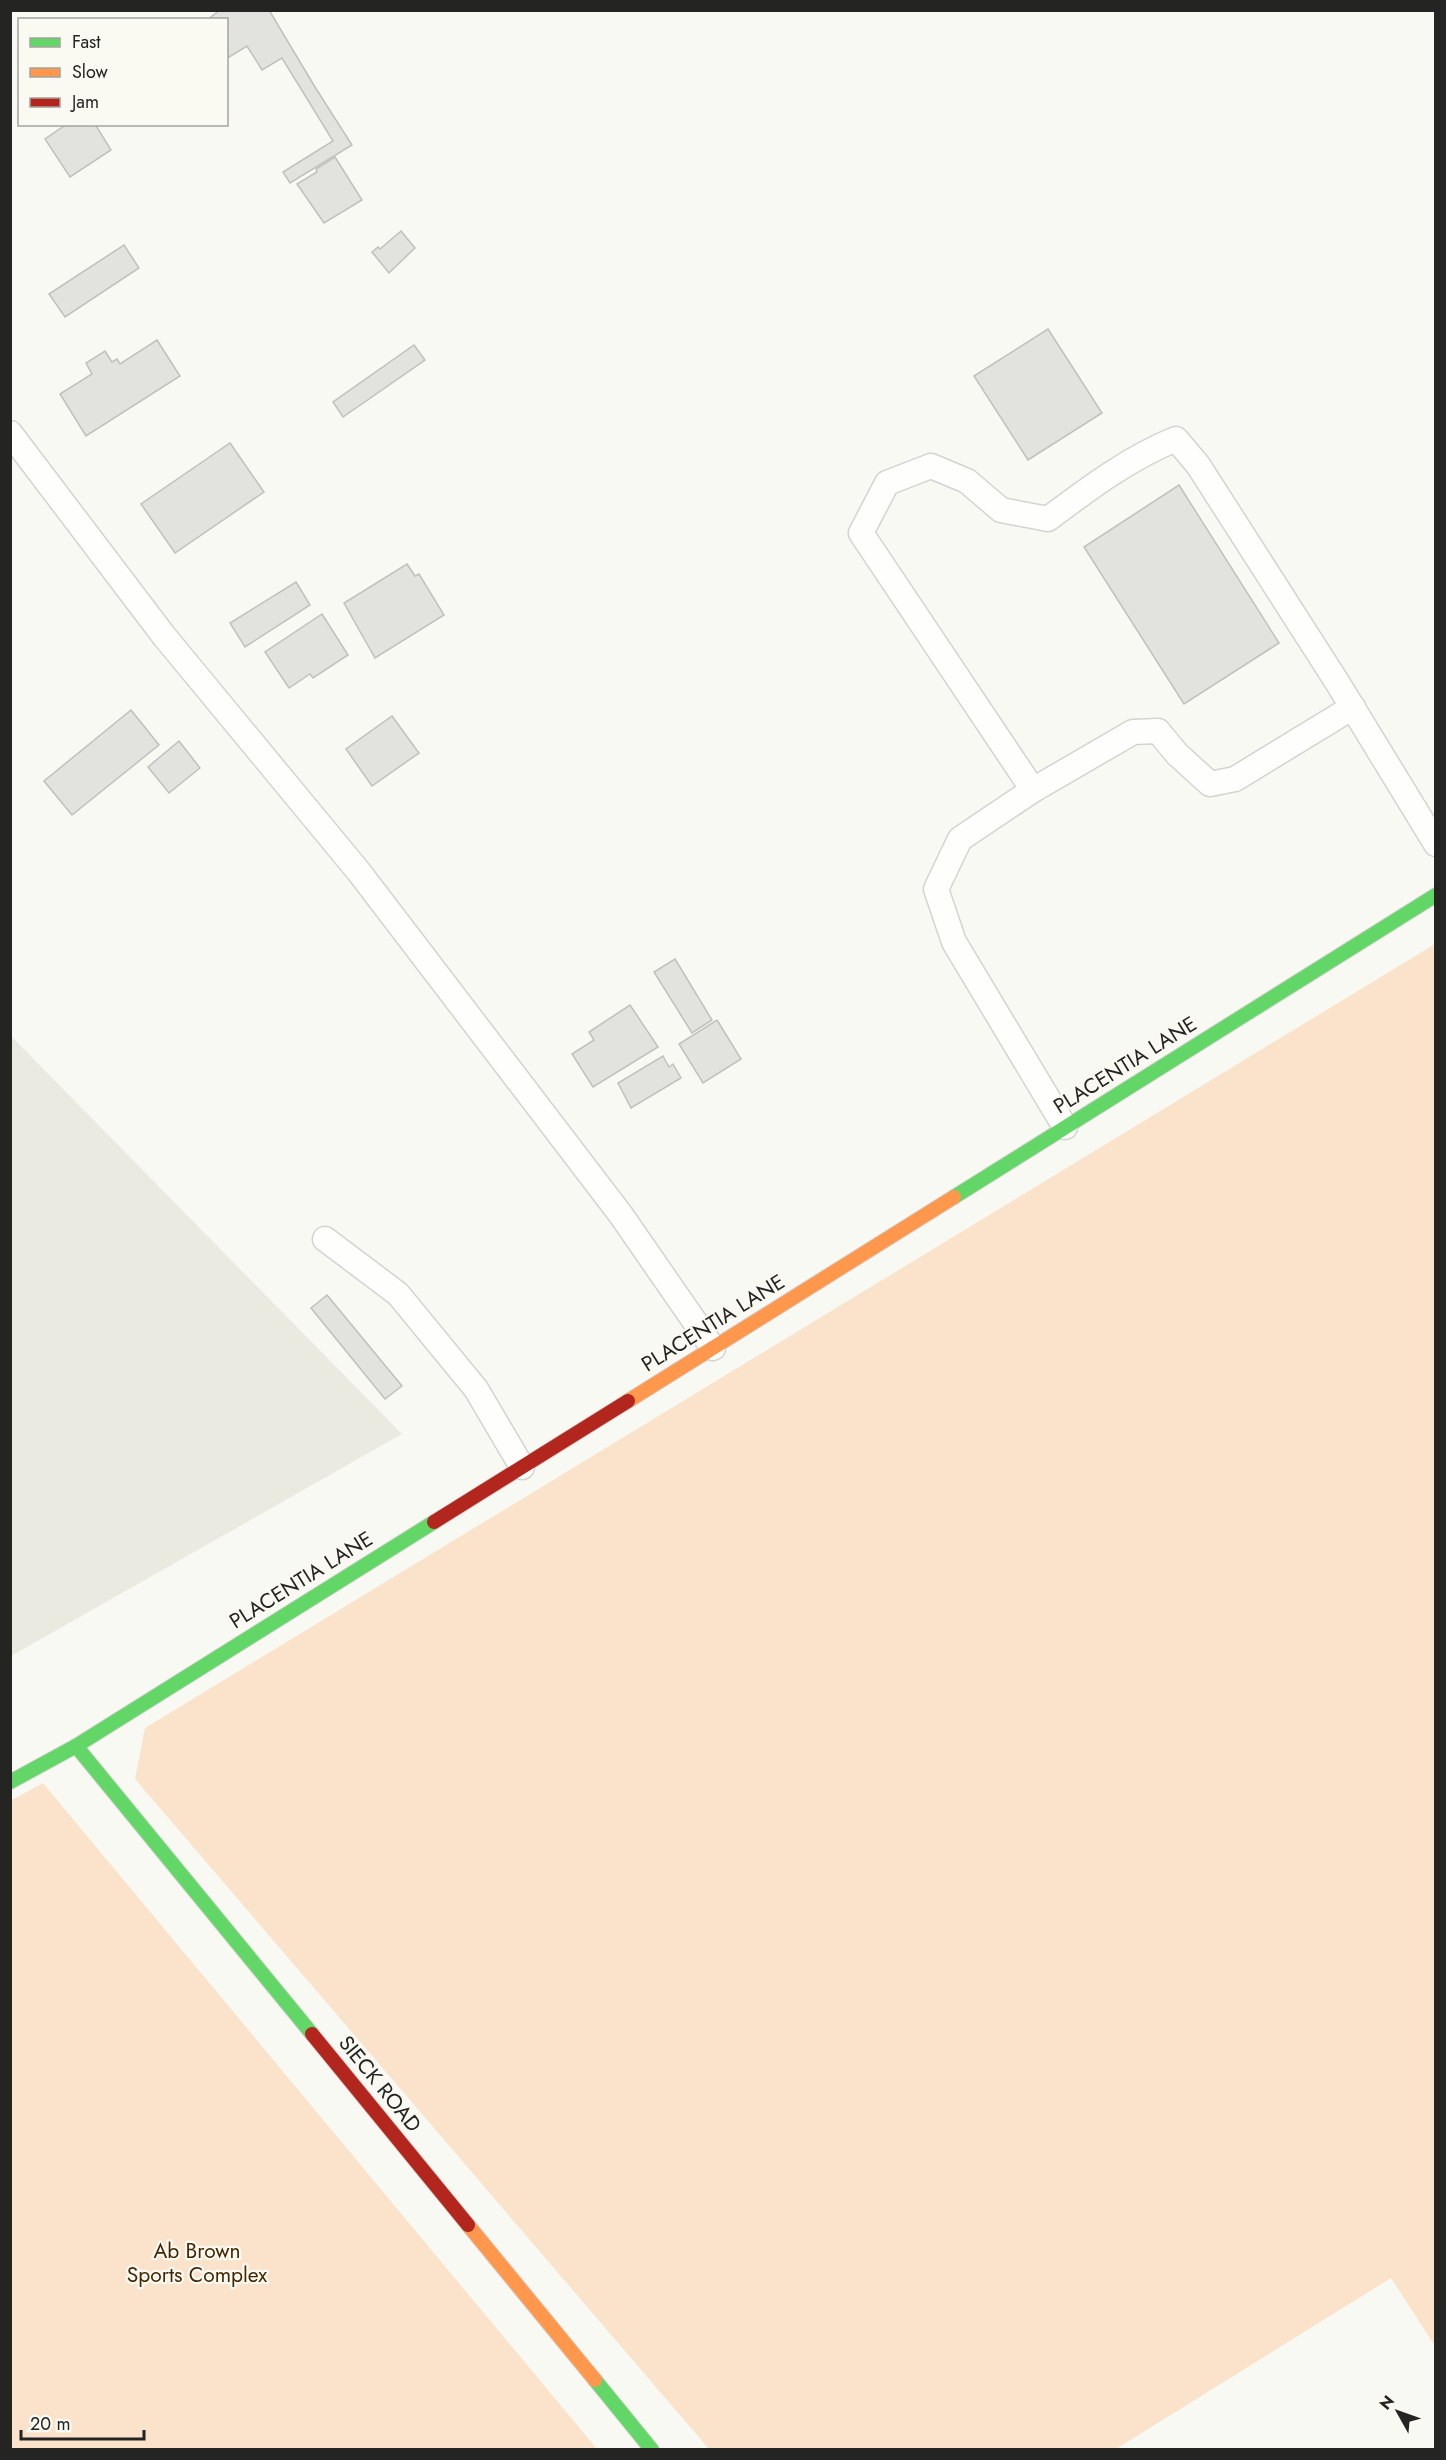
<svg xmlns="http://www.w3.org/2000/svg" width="1446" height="2460" font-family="Jost,sans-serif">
<rect width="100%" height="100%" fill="#f9f9f4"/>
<path fill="#ebeae0" d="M11 1036 402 1434 11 1656H10Z"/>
<g fill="#fae3ca">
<path d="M1435 944V2346L1391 2278 1116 2449H709L135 1779 145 1728Z"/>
<path d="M43 1783 597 2449H11L10 1801Z"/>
</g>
<g fill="#e2e2de" stroke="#c0c0bc" stroke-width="1.5">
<path d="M220 10H269L315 87 352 145 290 183 283 172 333 141 282 58 262 70 247 46 226 59V20H207Z"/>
<path d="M67 124H95L111 150 70 177 45 139Z"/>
<path d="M335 157 362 200 324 223 297 184 317 172 316 169Z"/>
<path d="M401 231 415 248 389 273 372 252 378 247 380 249Z"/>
<path d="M124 245 139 268 65 317 49 294Z"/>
<path d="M1048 329 1102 413 1028 460 974 376Z"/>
<path d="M157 340 180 376 86 436 60 394 92 374 86 363 105 351 112 362 117 359 120 364Z"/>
<path d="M414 345 425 360 343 417 333 402Z"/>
<path d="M230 443 264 492 175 553 141 504Z"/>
<path d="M1179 485 1279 643 1184 704 1084 547Z"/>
<path d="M407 564 415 576 419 574 444 615 375 658 344 603Z"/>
<path d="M296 582 310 605 245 647 230 623Z"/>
<path d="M322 614 348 655 313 678 310 674 289 688 265 652Z"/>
<path d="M131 710 159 745 72 815 44 781Z"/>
<path d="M392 716 419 753 372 786 346 749Z"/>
<path d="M179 741 200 768 169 793 148 767Z"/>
<path d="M675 959 712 1020 692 1033 654 972Z"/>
<path d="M630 1005 658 1047 593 1087 572 1054 594 1040 589 1032Z"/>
<path d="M717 1020 741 1059 703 1083 679 1044Z"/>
<path d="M663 1056 669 1067 673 1064 681 1078 631 1108 618 1083Z"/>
<path d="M327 1295 402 1386 385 1399 311 1308Z"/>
</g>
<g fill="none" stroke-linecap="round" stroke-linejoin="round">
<g stroke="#d4d3d0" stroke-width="27">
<g id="lane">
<path d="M10 433 164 636 359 872 621 1215 713 1348"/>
<path d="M1353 707 1235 779 1210 784 1177 754 1158 731 1133 732 1033 790 861 533 887 483 931 466 967 481 1001 510 1048 519C1088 489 1129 458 1176 439L1198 465 1337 682 1436 844"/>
<path d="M1033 790 960 839 936 889 954 942 1065 1127"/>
<path d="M325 1239 398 1294 476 1389 522 1467"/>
</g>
</g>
<g stroke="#d4d3d0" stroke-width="16">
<g id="fast">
<path d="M954 1197 1436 895"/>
<path d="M76 1746 312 2034"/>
<path d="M10 1782 76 1746 434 1522"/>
<path d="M595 2380 652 2450"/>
</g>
</g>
<g stroke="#d4d3d0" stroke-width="16">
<g id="slow">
<path d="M628 1401 954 1197"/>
<path d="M468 2225 595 2380"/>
</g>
</g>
<g stroke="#d4d3d0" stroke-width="16">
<g id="jam">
<path d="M434 1522 628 1401"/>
<path d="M312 2034 468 2225"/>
</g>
</g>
<use href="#lane" stroke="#fefefd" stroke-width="24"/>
<use href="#fast" stroke="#63d668" stroke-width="14"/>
<use href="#slow" stroke="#ff974d" stroke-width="14"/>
<use href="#jam" stroke="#b3261e" stroke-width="14"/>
</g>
<g text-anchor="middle" stroke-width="4.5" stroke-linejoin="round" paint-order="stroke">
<g font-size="21" fill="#242422" stroke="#fafaf3">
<text transform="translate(1125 1065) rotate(-32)" y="7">PLACENTIA LANE</text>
<text transform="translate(713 1323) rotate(-32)" y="7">PLACENTIA LANE</text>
<text transform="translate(301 1580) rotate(-32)" y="7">PLACENTIA LANE</text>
<text transform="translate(380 2084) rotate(51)" y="7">SIECK ROAD</text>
</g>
<g font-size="21" fill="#452600" stroke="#fafaf3">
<text x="197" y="2258">Ab Brown<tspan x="197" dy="24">Sports Complex</tspan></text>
</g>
</g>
<rect width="1446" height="2460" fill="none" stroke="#242422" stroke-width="24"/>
<rect x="18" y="18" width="210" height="108" fill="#fafaf3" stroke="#a4a49f" stroke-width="1.5"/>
<rect x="30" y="38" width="30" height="9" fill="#63d668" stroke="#a4a49f" stroke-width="1.5"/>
<text x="72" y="48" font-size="18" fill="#242422">Fast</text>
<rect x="30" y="68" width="30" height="9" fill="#ff974d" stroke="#a4a49f" stroke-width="1.5"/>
<text x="72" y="78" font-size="18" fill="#242422">Slow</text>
<rect x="30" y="98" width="30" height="9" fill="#b3261e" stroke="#a4a49f" stroke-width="1.5"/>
<text x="72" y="108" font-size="18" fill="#242422">Jam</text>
<g transform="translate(1398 2412) rotate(310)" stroke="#fafaf3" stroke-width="4.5" paint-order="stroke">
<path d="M0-4.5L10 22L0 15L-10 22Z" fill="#242422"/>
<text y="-9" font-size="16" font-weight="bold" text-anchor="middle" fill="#242422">N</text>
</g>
<path d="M21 2430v9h123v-9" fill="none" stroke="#242422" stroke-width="3"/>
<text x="30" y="2430" font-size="18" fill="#242422" stroke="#fafaf3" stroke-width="4.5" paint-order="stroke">20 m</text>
</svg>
